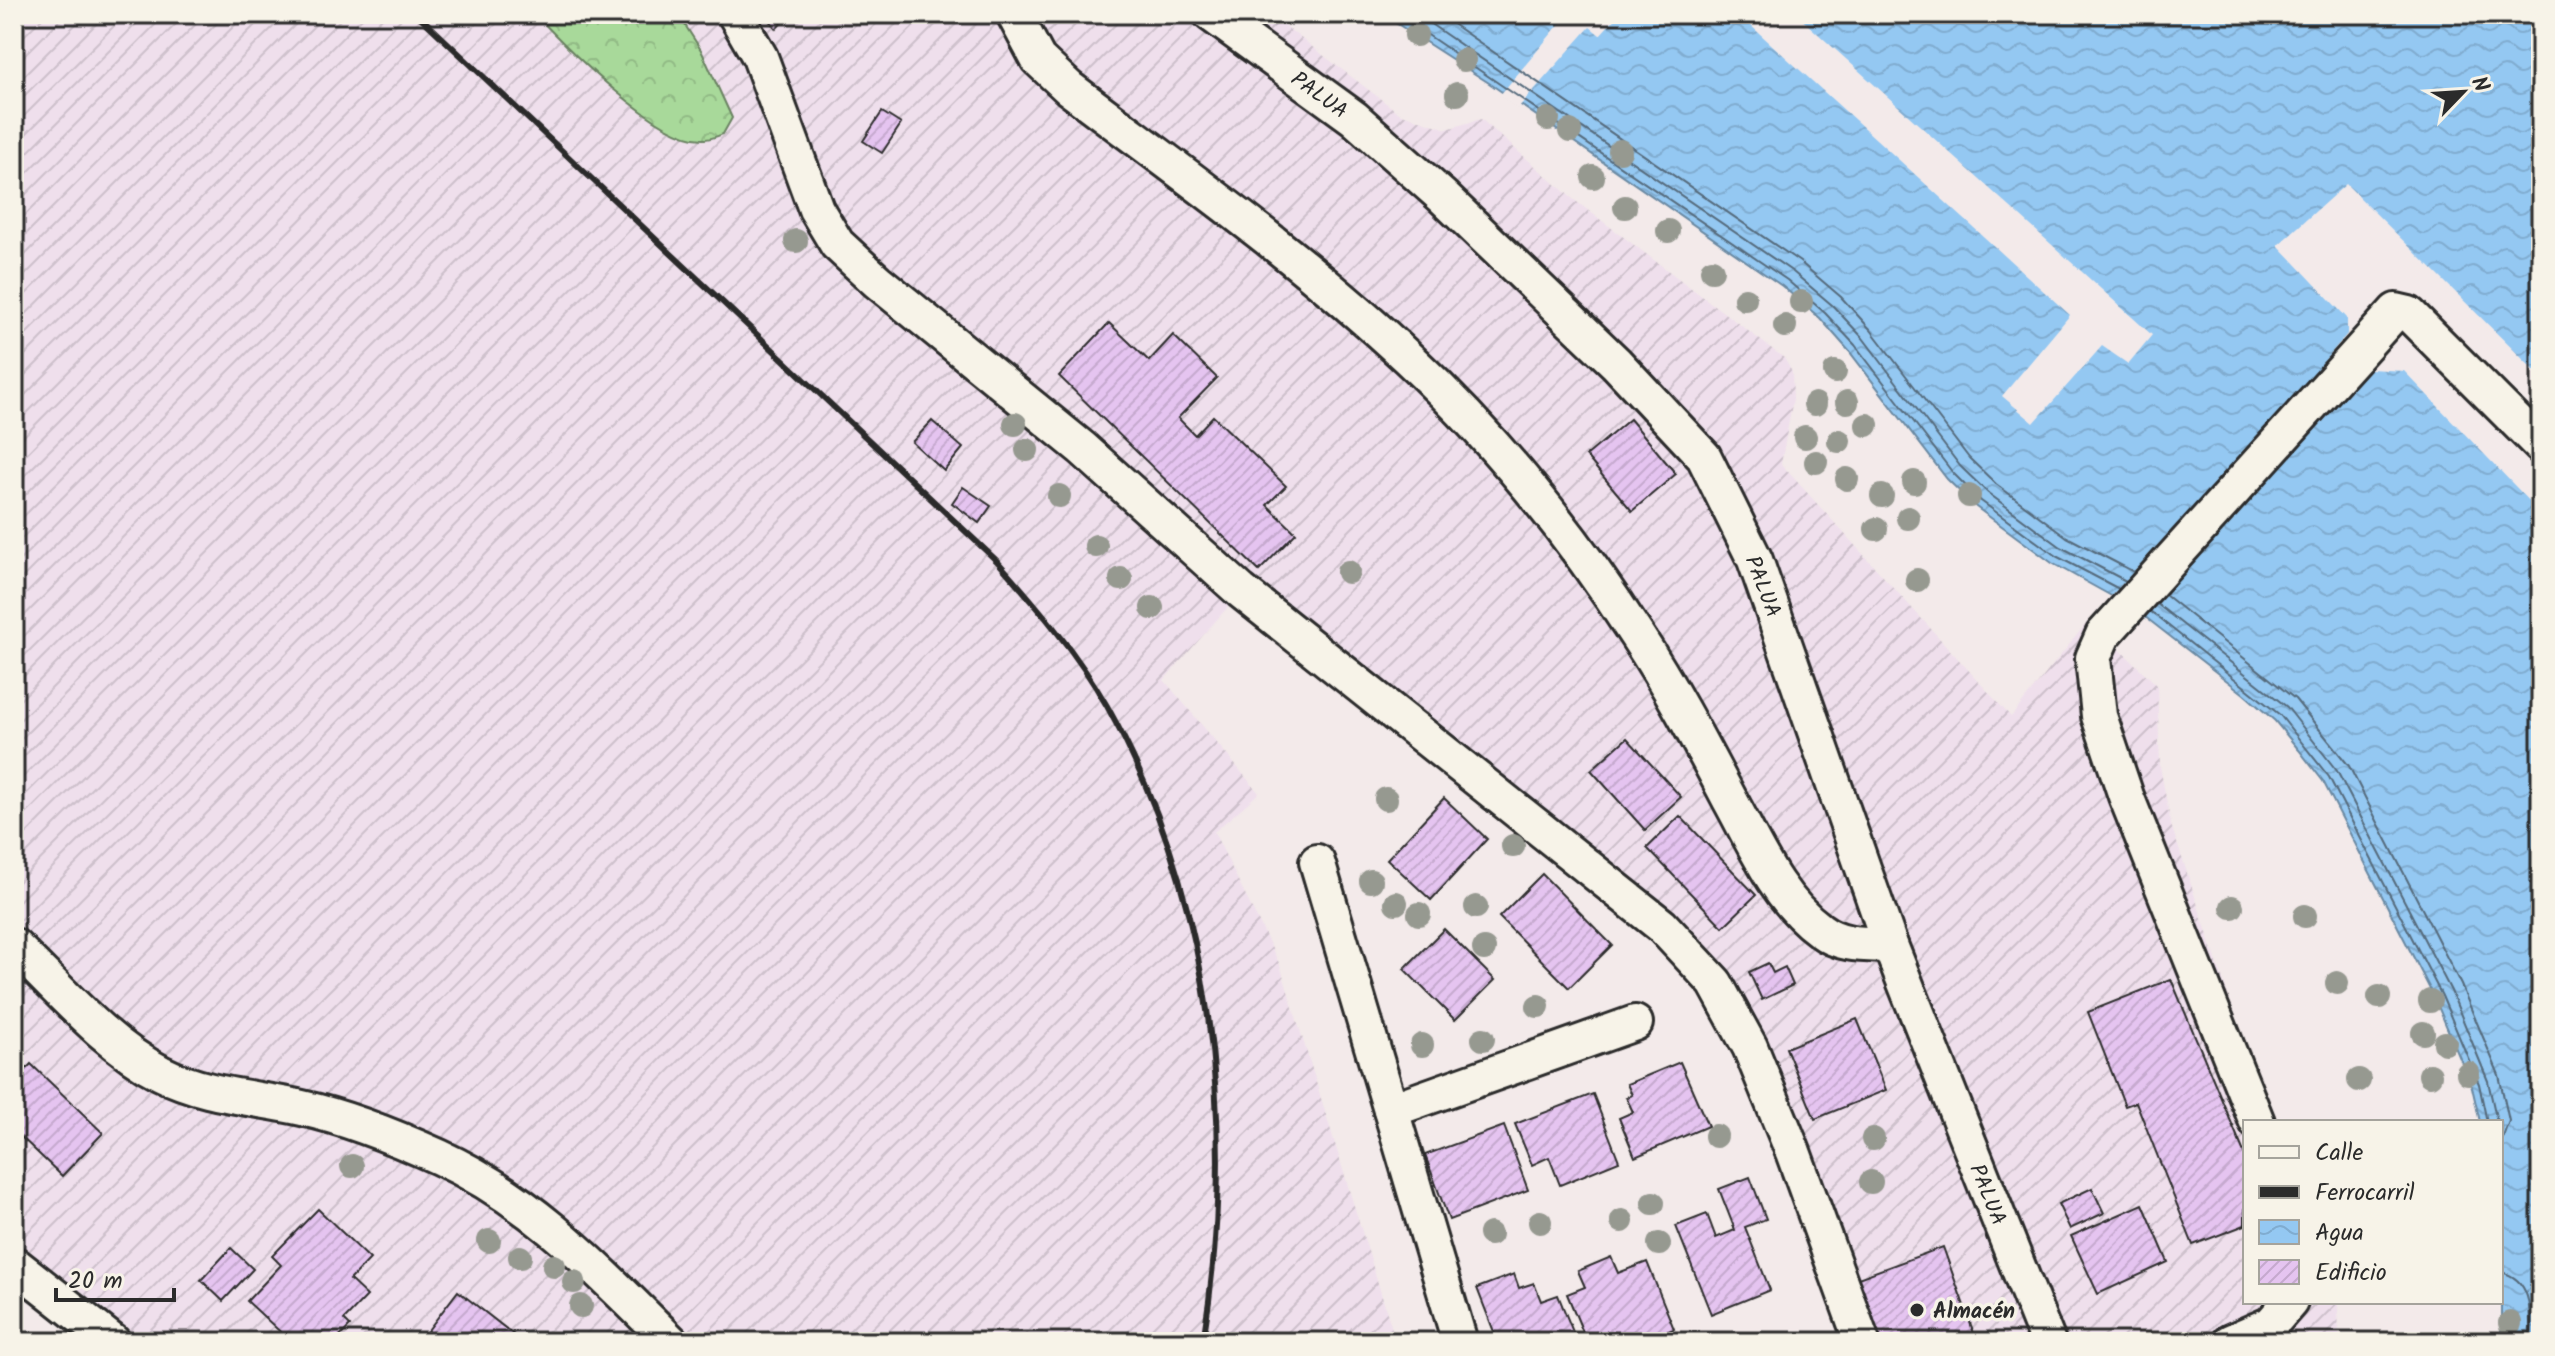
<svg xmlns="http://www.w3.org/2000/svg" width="2555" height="1356" font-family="Kalam,sans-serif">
<defs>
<pattern id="industrial-furrows" width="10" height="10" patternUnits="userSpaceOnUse" patternTransform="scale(2)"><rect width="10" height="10" fill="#efdfec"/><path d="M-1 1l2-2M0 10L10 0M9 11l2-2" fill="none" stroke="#cdc0cb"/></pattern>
<pattern id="forest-crowns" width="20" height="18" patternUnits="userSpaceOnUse" patternTransform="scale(2)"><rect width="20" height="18" fill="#a8d99a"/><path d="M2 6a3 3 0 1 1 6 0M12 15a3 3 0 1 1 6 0" fill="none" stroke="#91ba85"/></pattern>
<pattern id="water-waves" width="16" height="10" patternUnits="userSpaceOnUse" patternTransform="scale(2)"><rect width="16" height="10" fill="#94c8f2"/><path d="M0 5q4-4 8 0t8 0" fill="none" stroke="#80acd0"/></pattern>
<pattern id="building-hatch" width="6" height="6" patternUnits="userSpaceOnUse" patternTransform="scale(2)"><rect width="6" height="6" fill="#e5c4f0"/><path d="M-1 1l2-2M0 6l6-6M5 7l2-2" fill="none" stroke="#c5a9ce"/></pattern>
</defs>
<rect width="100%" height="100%" fill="#f3eaea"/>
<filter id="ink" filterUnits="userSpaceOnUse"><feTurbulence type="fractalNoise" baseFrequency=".0125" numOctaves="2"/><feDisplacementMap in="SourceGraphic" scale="16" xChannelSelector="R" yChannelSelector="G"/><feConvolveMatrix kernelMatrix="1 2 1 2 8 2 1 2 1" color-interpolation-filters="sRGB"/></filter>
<g filter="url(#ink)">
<path fill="url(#industrial-furrows)" d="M14 14H1269L1399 113 1447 129 1481 119 1573 199 1784 358 1792 372 1793 399 1781 464 2011 717 2089 620 2157 685 2160 766 2171 825 2241 1034 2276 1122H2245V1302H2338L2339 1342H1862L1715 983 1241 592 1164 680 1259 793 1214 832 1280 965 1396 1342H113L14 1264Z"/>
<path fill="url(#forest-crowns)" stroke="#6a8262" stroke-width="2" d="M535 14H678L701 50 732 118 723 134C718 136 711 139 705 139 659 142 566 47 535 14Z"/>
<path fill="url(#water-waves)" stroke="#6a89a2" stroke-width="2" d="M1382 14H2541V1342H2501V1122H2480L2472 1087 2435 999 2323 781 2299 750 2275 721 2244 694 2135 609 2052 563 1976 507 1947 479 1849 351 1820 318 1782 286 1489 83Z"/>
<g fill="#f3eaea">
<path d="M1568 14H1619L1600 35 1590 27 1518 108 1500 95Z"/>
<path d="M1738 14H1796L2152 335 2128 364 2102 346 2034 423 2002 396 2070 315Z"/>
<path d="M2346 184 2541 377V513L2404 371 2370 369 2194 553 2140 619 2110 597 2253 445 2347 334V318L2278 245Z"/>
</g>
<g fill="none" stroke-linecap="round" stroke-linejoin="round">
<g stroke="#556a7b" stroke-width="2">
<path d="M1397 14 1787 280 1825 313 1855 345 1953 473 1981 501 2056 556 2119 589"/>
<path d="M1416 14 1793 272 1832 305 1863 338 1960 466 1988 493 2061 547 2126 581"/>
<path d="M1438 14 1800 262 1841 297 1871 330 1969 458 1996 484 2067 537 2134 572"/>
<path d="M2165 595 2295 699 2349 766 2461 985 2499 1075 2509 1121 2501 1142"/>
<path d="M2157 604 2287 707 2337 771 2451 991 2488 1081 2497 1122"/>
<path d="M2150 611 2280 715 2329 777 2442 996 2479 1084 2487 1122"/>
<path d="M2501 1272C2534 1280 2530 1315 2530 1342"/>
</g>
</g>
<g fill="url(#building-hatch)" stroke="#2b2b2b" stroke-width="2">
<path d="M766 14H790L776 29Z"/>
<path d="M882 112 901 124 882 153 863 141Z"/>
<path d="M1109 323 1149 361 1173 335 1217 378 1178 418 1195 435 1213 416 1286 486 1267 505 1296 533 1259 571 1059 376Z"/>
<path d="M1630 419 1676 474 1632 511 1586 456Z"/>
<path d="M932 421 963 448 944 471 912 442Z"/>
<path d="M963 487 991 506 979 523 952 503Z"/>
<path d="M1627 738 1681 797 1645 830 1591 770Z"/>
<path d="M1444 798 1487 839 1431 900 1387 859Z"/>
<path d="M1680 816 1756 895 1723 927 1647 848Z"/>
<path d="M1542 874 1612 945 1569 988 1499 917Z"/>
<path d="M1444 929 1495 980 1455 1020 1404 969Z"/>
<path d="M1768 963 1773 973 1785 967 1793 985 1762 1000 1749 972Z"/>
<path d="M2171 979 2245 1155V1225L2193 1245 2136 1102 2125 1106 2088 1012Z"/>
<path d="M1857 1019 1886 1090 1815 1119 1786 1048Z"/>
<path d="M1680 1062 1708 1126 1635 1157 1619 1118 1633 1112 1626 1097 1632 1095 1627 1084Z"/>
<path d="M31 1064 103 1133 62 1176 14 1130V1082Z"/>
<path d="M1593 1094 1619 1161 1560 1185 1549 1157 1532 1165 1515 1124Z"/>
<path d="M1504 1126 1528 1190 1449 1220 1425 1155Z"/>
<path d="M1750 1177 1766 1219 1745 1227 1770 1290 1711 1314 1676 1226 1707 1214 1716 1238 1735 1230 1719 1189Z"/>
<path d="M2092 1188 2104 1213 2070 1229 2058 1204Z"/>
<path d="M2143 1204 2168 1262 2098 1294 2071 1236Z"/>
<path d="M318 1209 370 1259 350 1280 367 1296 344 1320 350 1326 335 1342H291L247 1301 281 1265 272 1256Z"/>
<path d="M1943 1247 1977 1342H1880L1858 1278Z"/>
<path d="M231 1248 253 1269 223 1301 201 1280Z"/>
<path d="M1611 1257 1618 1273 1647 1262 1674 1329 1641 1342H1587L1567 1294 1585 1287 1578 1271Z"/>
<path d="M1514 1274 1519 1288 1534 1283 1541 1301 1558 1295 1577 1342H1498L1477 1288Z"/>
<path d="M458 1291 523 1342H419Z"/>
</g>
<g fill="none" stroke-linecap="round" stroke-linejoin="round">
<g stroke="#2b2b2b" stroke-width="40">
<g id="minor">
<path d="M735 14 760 57 816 209 837 244 877 281 1082 448 1241 591 1662 926 1715 983 1750 1047 1793 1152 1862 1342"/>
<path d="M1014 14 1038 59 1069 88C1184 175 1303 259 1408 358 1495 439 1573 536 1637 636 1672 689 1701 745 1730 800 1755 845 1777 899 1820 930 1841 946 1865 944 1890 945"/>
<path d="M1211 14 1354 118 1442 196 1616 363 1704 457 1755 560 1890 945 2048 1342"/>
<path d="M1317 862 1460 1342"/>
<path d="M14 946C59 989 105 1044 161 1073 206 1096 254 1097 302 1108 348 1118 397 1138 439 1157 533 1200 599 1271 671 1342"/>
<path d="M1391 1110 1635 1023"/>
<path d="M2257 1122 2126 796 2099 716 2093 658 2103 635 2396 311 2409 314 2541 446"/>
<path d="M14 1264 113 1342"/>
<path d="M2230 1342 2271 1324 2290 1302"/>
</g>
</g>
<use href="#minor" stroke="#f7f3e8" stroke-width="34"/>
<path stroke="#2b2b2b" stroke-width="6" d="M417 14 997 561C1037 606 1077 653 1107 706 1213 897 1238 1129 1203 1342"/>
</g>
<g fill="#969990">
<circle cx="1416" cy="35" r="12"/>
<circle cx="1464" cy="60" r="12"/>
<circle cx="1457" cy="94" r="12"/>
<circle cx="1548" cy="119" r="12"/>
<circle cx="1570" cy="131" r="12"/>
<circle cx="1620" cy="151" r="12"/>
<circle cx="1593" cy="177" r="12"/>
<circle cx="1625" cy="207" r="12"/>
<circle cx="1668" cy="231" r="12"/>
<circle cx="796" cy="241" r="12"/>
<circle cx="1712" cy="270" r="12"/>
<circle cx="1745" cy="299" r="12"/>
<circle cx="1801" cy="302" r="12"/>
<circle cx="1785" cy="326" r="12"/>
<circle cx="1835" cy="372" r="12"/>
<circle cx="1847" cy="402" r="12"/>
<circle cx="1815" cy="404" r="12"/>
<circle cx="1015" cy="424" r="12"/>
<circle cx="1867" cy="425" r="12"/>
<circle cx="1805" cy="437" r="12"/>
<circle cx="1839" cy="441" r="12"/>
<circle cx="1027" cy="450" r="12"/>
<circle cx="1816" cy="462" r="12"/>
<circle cx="1847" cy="479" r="12"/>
<circle cx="1914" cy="482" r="12"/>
<circle cx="1059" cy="496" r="12"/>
<circle cx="1882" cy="496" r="12"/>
<circle cx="1969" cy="496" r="12"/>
<circle cx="1908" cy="518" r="12"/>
<circle cx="1876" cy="529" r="12"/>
<circle cx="1096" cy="546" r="12"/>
<circle cx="1348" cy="572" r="12"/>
<circle cx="1121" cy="579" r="12"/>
<circle cx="1917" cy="580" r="12"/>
<circle cx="1152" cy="608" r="12"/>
<circle cx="1386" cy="799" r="12"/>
<circle cx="1513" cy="846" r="12"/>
<circle cx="1371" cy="881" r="12"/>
<circle cx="1396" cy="903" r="12"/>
<circle cx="1476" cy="907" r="12"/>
<circle cx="2232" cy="907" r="12"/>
<circle cx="1419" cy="914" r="12"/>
<circle cx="2305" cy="916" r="12"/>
<circle cx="1484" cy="949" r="12"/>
<circle cx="2337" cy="983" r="12"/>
<circle cx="2379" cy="997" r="12"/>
<circle cx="2430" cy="1001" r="12"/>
<circle cx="1538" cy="1006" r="12"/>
<circle cx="2423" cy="1033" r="12"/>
<circle cx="1483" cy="1039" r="12"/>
<circle cx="2445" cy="1043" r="12"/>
<circle cx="1422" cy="1045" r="12"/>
<circle cx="2468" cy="1073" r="12"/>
<circle cx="2430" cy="1075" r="12"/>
<circle cx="2359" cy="1080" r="12"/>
<circle cx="1716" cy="1136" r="12"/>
<circle cx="1873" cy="1139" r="12"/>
<circle cx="352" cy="1166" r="12"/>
<circle cx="1871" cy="1182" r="12"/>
<circle cx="1653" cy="1203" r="12"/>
<circle cx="1622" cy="1221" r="12"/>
<circle cx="1540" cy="1222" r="12"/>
<circle cx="1490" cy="1234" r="12"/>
<circle cx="489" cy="1241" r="12"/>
<circle cx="1659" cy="1244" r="12"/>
<circle cx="520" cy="1257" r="12"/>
<circle cx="554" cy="1266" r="12"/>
<circle cx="574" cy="1282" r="12"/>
<circle cx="581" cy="1306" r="12"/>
<circle cx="2510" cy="1323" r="12"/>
</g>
</g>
<circle fill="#2b2b2b" stroke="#f7f3e8" stroke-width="3" cx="1917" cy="1310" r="8"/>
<g text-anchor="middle" stroke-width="7" stroke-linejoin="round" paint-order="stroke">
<g font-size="22" fill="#2b2b2b" stroke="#f7f3e8">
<text transform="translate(1320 94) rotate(36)" y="8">PALUA</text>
<text transform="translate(1764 586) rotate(69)" y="8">PALUA</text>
<text transform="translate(1989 1194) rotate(68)" y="8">PALUA</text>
</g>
<g font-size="22" font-weight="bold" fill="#2b2b2b" stroke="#f7f3e8" text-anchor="start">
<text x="1933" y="1318">Almacén</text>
</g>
</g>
<rect width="2555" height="1356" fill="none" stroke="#f7f3e8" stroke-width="48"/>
<rect x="24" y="24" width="2507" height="1308" fill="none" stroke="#2b2b2b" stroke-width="3" filter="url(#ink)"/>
<rect x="2243" y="1120" width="260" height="184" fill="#f7f3e8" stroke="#a5a39c" stroke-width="2"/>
<rect x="2259" y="1146" width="40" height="12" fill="#f7f3e8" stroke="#a5a39c" stroke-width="2"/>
<text x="2315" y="1160" font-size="24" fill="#2b2b2b">Calle</text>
<rect x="2259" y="1186" width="40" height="12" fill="#2b2b2b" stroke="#a5a39c" stroke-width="2"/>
<text x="2315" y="1200" font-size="24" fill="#2b2b2b">Ferrocarril</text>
<rect x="2259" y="1220" width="40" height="24" fill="url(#water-waves)" stroke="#a5a39c" stroke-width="2"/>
<text x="2315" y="1240" font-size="24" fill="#2b2b2b">Agua</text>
<rect x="2259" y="1260" width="40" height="24" fill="url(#building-hatch)" stroke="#a5a39c" stroke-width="2"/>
<text x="2315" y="1280" font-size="24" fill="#2b2b2b">Edificio</text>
<g transform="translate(2463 92) rotate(65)" stroke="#f7f3e8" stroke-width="6" paint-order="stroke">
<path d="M0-6L14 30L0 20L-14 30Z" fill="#2b2b2b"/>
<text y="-12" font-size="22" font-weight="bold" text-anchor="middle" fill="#2b2b2b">N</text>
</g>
<path d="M56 1288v12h118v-12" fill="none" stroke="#2b2b2b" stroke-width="4"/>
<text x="68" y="1288" font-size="24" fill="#2b2b2b" stroke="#f7f3e8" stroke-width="6" paint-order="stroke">20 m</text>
</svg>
